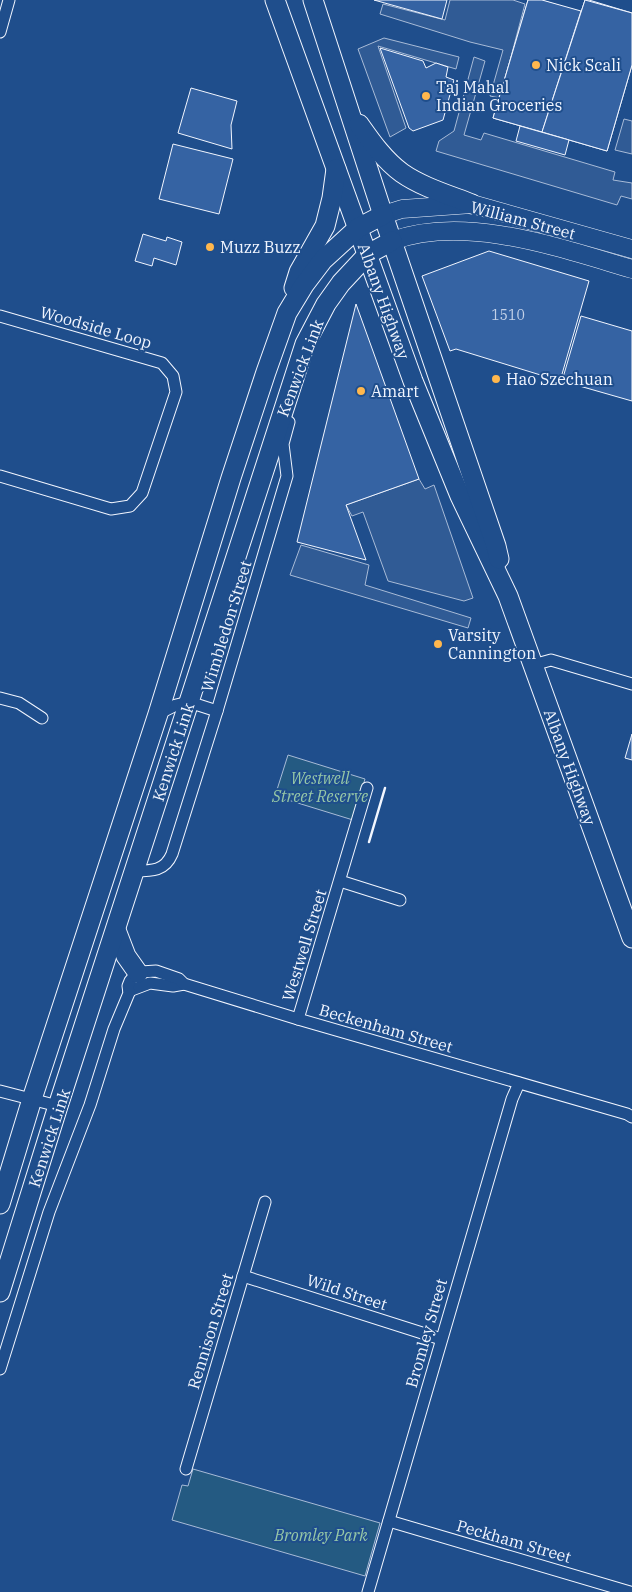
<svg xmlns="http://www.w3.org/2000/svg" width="632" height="1592" font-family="'IBM Plex Serif',serif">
<rect width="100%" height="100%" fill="#1f4e8c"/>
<g fill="#245a82" stroke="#a8bbd7">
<path d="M288 755 365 779 353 820 275 796Z"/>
<path d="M193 1469 380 1523 365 1576 172 1520 182 1485 188 1486Z"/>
</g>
<g fill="#305b95" stroke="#a8bbd7">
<path d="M450 0H513L525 4 500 98 490 96 503 50 470 42 380 14 383 4 445 20Z"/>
<path d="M384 38 459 57 456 69 378 46 406 128 390 137 358 49Z"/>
<path d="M474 57 485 61 464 135 481 140 484 133 615 172 613 180 632 183V199L621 196 617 205 436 151 439 141 454 131Z"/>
<path d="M624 119 632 121V154L615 150Z"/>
<path d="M419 479 425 489 434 485 473 598 464 601 388 581 363 512 352 516 346 505Z"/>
<path d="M301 545 369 565 365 585 471 618 468 628 290 575Z"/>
</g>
<g fill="#3563a3" stroke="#f2f6ff">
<path d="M374 0H447L442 19Z"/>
<path d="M528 0H541L581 12 585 0H589L632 13V65L607 151 493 118Z"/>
<path d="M528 0H542L581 11 542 132 493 118Z"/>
<path d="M585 0 632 13V65L607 151 542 132Z"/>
<path d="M380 48 423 61 426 68 436 63 448 67 446 77 454 80 443 120 413 131 409 128Z"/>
<path d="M191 88 237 101 231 125 232 149 178 133Z"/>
<path d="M520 126 569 140 565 155 516 141Z"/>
<path d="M173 144 233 159 219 214 159 199Z"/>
<path d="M143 234 166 241 167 237 182 242 176 265 154 258 152 266 135 261Z"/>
<path d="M489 251 589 281 560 381 456 349 450 351 422 276Z"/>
<path d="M356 304 419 479 346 505 366 560 297 542Z"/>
<path d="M581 316 632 331V401L562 381Z"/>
<path d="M632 734V760L625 758Z"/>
</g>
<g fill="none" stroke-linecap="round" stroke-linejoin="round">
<g stroke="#f2f6ff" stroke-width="13">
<g id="minor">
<path d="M0 32 9 0"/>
<path d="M0 316 162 363 173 376 176 392 142 493 130 506 111 509 0 476"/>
<path d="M533 665 551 660 632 684"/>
<path d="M0 698 19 703 42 718"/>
<path d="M158 714 176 705 189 702 217 711"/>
<path d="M135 871C152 871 165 871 172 854L217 711 287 476 283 444 289 422"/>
<path d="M340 881 400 900"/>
<path d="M129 991 150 983 173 986 184 984"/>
<path d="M298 1019 367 788"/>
<path d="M0 1091 58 1106"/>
<path d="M243 1276 441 1339"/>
<path d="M0 1369 49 1212 90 1105 114 1029 129 993 128 986 130 981 135 975 141 972 156 971 179 979 184 984 298 1019 627 1114 632 1117"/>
<path d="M186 1469 265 1202"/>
<path d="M389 1521 630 1592"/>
<path d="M368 1592 512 1099 519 1083"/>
</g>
</g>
<g stroke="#f2f6ff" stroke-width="19">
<g id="primary">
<path d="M383 215 402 209 472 204 632 249"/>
<path d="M392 241C465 214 560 248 632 269"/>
</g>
</g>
<g stroke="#f2f6ff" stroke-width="21">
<g id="trunk">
<path d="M275 0 413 381 460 496 508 596 632 938"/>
<path d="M313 0 383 215 496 546 499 559"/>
<path d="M359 124C371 141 384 160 402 173 422 187 449 195 472 204"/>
<path d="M294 288 299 272 325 226 332 198 336 169"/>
<path d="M116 930 126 956 138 973"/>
<path d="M0 1204 32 1099 158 714 231 478 266 372 287 313 304 285 323 260 358 228 383 215"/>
<path d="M0 1292 58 1106 305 344 326 304 341 283 368 254 392 241"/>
</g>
</g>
<use href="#minor" stroke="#1f4e8c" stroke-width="11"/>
<use href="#primary" stroke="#1f4e8c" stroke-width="18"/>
<use href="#trunk" stroke="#1f4e8c" stroke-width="19"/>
<path stroke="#f2f6ff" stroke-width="2.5" d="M369 842 385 788"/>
</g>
<g fill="#ffb74d" stroke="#1f4e8c" stroke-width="2">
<circle cx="536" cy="65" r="5"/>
<circle cx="426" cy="96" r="5"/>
<circle cx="210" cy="247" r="5"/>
<circle cx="496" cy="379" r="5"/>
<circle cx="361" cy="391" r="5"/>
<circle cx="438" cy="644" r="5"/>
</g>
<g text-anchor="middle" stroke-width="4" stroke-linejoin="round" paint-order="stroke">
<g font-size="14" fill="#c3d1e8">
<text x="508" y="320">1510</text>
</g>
<g font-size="16" fill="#f2f6ff" stroke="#1f4e8c" text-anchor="start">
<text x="546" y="71">Nick Scali</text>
<text x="436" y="93">Taj Mahal<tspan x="436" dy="18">Indian Groceries</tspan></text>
<text x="220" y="253">Muzz Buzz</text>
<text x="506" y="385">Hao Szechuan</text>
<text x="371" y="397">Amart</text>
<text x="448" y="641">Varsity<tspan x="448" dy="18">Cannington</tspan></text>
</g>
<g font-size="16" fill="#f2f6ff" stroke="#1f4e8c">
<text transform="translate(523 220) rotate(15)" y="6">William Street</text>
<text transform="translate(384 301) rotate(70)" y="6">Albany Highway</text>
<text transform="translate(96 327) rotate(16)" y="6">Woodside Loop</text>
<text transform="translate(300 368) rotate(-69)" y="6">Kenwick Link</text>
<text transform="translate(226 626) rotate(-73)" y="6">Wimbledon Street</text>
<text transform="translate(173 752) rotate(-72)" y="6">Kenwick Link</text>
<text transform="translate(570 767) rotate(70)" y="6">Albany Highway</text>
<text transform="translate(304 945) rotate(-73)" y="6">Westwell Street</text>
<text transform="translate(386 1028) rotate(16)" y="6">Beckenham Street</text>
<text transform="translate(49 1138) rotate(-72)" y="6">Kenwick Link</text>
<text transform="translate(347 1292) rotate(18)" y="6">Wild Street</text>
<text transform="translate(210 1331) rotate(-73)" y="6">Rennison Street</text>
<text transform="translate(426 1333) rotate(-74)" y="6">Bromley Street</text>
<text transform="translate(514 1541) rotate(16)" y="6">Peckham Street</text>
</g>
<g font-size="16" font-style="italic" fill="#97c8a6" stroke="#1f4e8c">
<text x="320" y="784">Westwell<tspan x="320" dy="18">Street Reserve</tspan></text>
<text x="321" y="1541">Bromley Park</text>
</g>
</g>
</svg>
